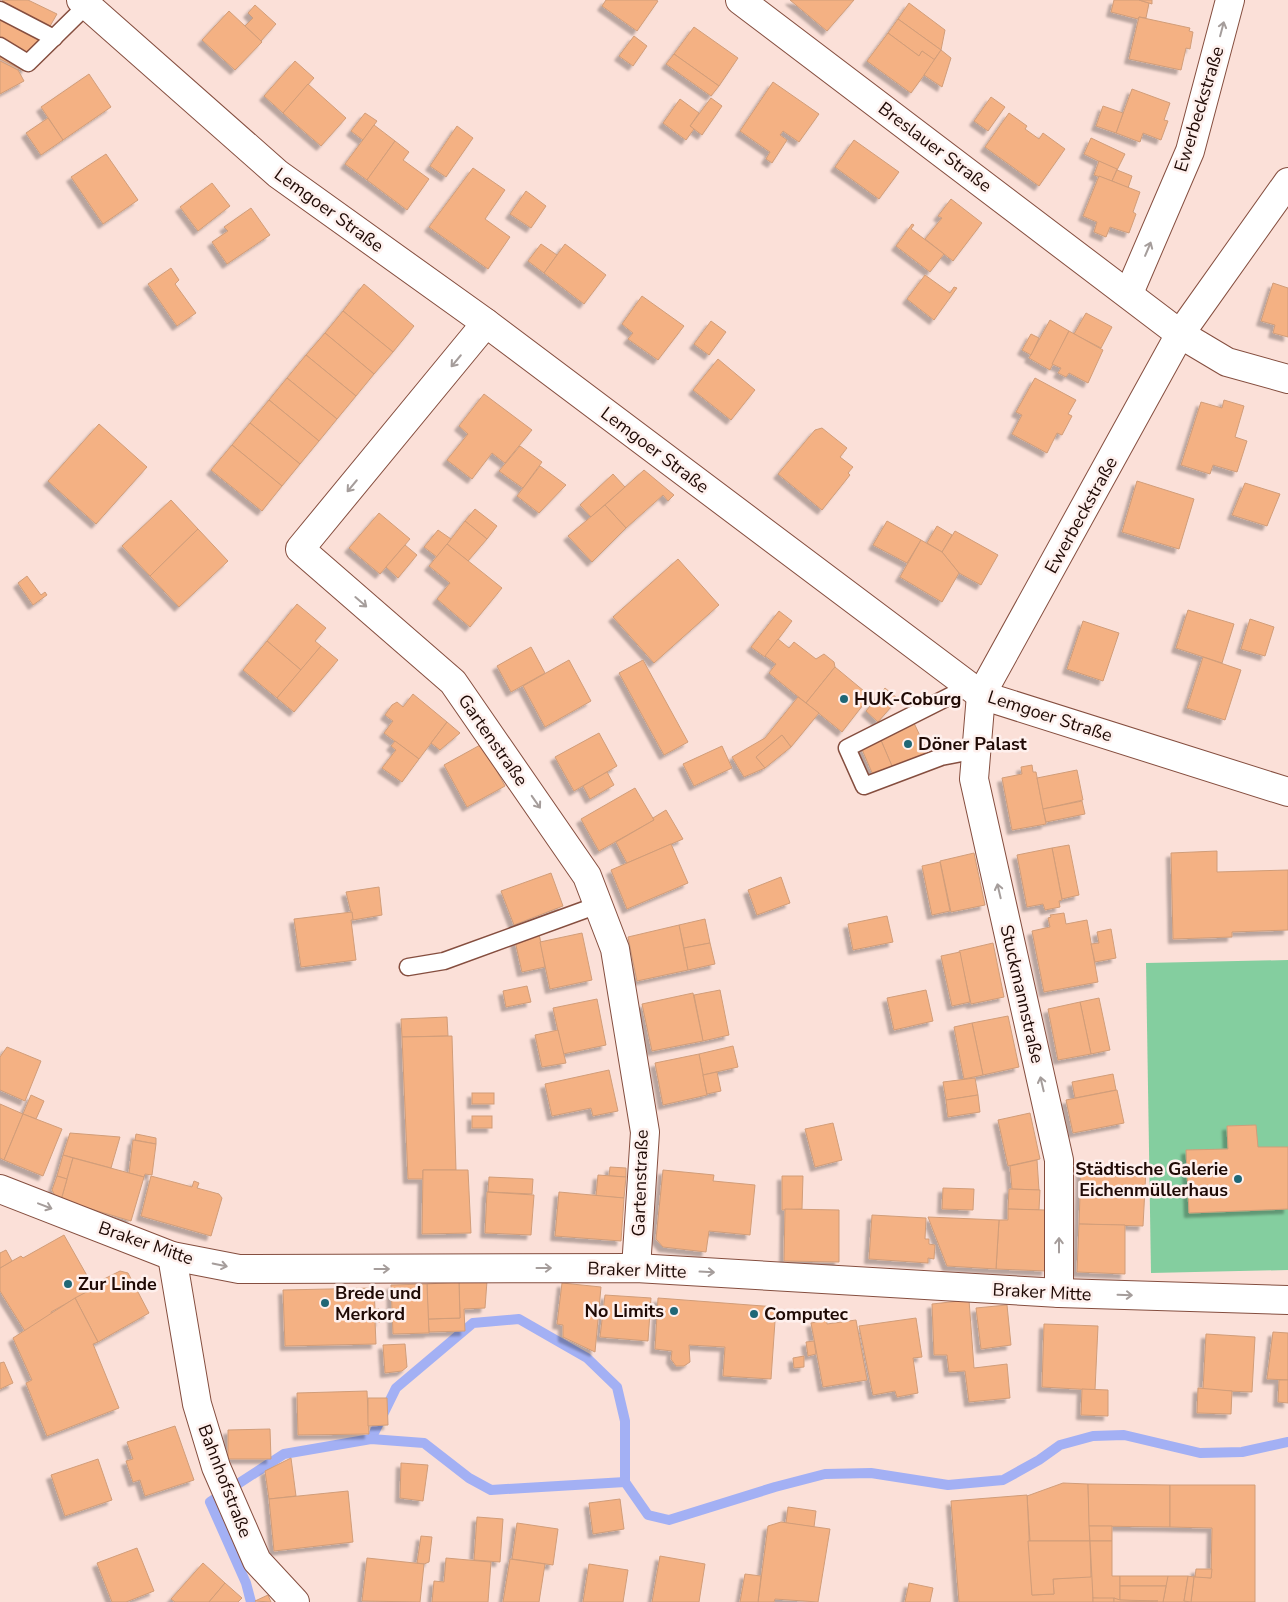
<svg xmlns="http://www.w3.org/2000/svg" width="1288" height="1602" font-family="'Nunito Sans',sans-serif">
<defs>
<filter id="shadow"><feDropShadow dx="-4.5" dy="4.5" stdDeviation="1" flood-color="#0004"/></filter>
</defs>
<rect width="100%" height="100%" fill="#fbe0d8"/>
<path fill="#84ce9f" d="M1288 960V1270L1151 1273 1146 963Z"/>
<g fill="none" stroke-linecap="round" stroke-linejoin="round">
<g stroke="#a3b0f4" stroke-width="10">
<path d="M371 1439 396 1388 473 1323 519 1319 587 1358 617 1387 625 1421V1482"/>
<path d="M251 1602 246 1583 210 1502 284 1454 371 1439 424 1443 469 1478 491 1490 625 1482 648 1515 669 1520 775 1487 825 1474 871 1473 948 1485 1003 1480 1039 1460 1060 1445 1093 1436 1124 1435 1200 1453 1242 1452 1288 1442"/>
</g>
</g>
<g fill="#f4b183" stroke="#d19d79" filter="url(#shadow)">
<path d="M3 0H28L57 14 24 71 0 59V5Z"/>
<path d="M606 0H656L658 1 637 31 602 6Z"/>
<path d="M790 0H854L827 31Z"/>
<path d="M1114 0H1139L1149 3 1146 18 1139 17 1138 19 1111 12Z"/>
<path d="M1139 0H1152V4Z"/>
<path d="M909 3 945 30 941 50 898 19Z"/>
<path d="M255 5 276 24 261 41 245 26 253 18 248 13Z"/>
<path d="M229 11 262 42 235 70 202 40Z"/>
<path d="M1139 17 1190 28 1189 31 1193 32 1190 49 1186 48 1181 70 1129 59Z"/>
<path d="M898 19 941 50 934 60 922 51 919 56 888 33Z"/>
<path d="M694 27 738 58 719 86 674 54Z"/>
<path d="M888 33 919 56 922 51 935 60 911 93 867 61Z"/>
<path d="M634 36 647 46 633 66 619 56Z"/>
<path d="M941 50 951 58 942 87 924 75Z"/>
<path d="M674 54 719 86 711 96 666 64Z"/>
<path d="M0 61 18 70 24 81 0 94Z"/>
<path d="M295 61 314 78 283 113 264 96Z"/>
<path d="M89 74 111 107 63 140 41 107Z"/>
<path d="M773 82 819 114 799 142 783 131 780 135 787 140 772 163 766 159 770 152 740 131Z"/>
<path d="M308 84 346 118 321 146 283 113Z"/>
<path d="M1132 89 1170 103 1164 120 1168 121 1161 140 1143 133 1140 142 1116 133Z"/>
<path d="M991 97 1005 107 988 131 974 121Z"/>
<path d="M711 98 722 106 702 135 690 126Z"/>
<path d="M680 99 699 113 690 126 694 129 686 140 663 123Z"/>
<path d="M1103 106 1123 113 1116 133 1096 126Z"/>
<path d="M365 113 377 121 363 140 351 131Z"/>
<path d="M1009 113 1027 126 1025 129 1039 139 1043 133 1065 149 1039 186 985 147Z"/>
<path d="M48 118 63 140 41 155 26 133Z"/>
<path d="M374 125 395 141 367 180 345 164Z"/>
<path d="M457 126 473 138 446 177 430 166Z"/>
<path d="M1091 138 1125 154 1117 170 1084 154Z"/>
<path d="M854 140 899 172 879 199 835 167Z"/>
<path d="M395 141 409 152 403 160 429 179 407 210 367 180Z"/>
<path d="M106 154 138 200 103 224 71 177Z"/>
<path d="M1099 161 1117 169 1112 181 1094 175Z"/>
<path d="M473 168 505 190 485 219 510 237 488 269 429 227Z"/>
<path d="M1117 170 1132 176 1128 188 1112 181Z"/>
<path d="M1099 176 1140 192 1133 212 1136 214 1129 233 1110 227 1106 237 1094 232 1097 222 1083 216Z"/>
<path d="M212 183 230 206 198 231 180 207Z"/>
<path d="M526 191 546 206 531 228 510 214Z"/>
<path d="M951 199 982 223 953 261 925 239 942 218 938 216Z"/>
<path d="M251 208 270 235 227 264 212 242 228 231 224 227Z"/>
<path d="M912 224 914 225 911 229 944 254 930 272 896 246Z"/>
<path d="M541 244 557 255 544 273 528 261Z"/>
<path d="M565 244 606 275 584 304 544 273Z"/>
<path d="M171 268 179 280 175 284 196 313 177 326 148 284Z"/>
<path d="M925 275 950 293 954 287 957 288 934 320 907 299Z"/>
<path d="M1273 283 1288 288V337L1273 333 1275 325 1261 321Z"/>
<path d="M364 284 414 326 393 352 343 311Z"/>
<path d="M642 296 684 326 658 360 628 339 633 333 622 324Z"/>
<path d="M343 311 393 352 374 374 325 333Z"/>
<path d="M1086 313 1112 327 1101 348 1074 334Z"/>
<path d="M1050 320 1069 331 1050 370 1029 358Z"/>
<path d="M711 321 726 332 709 355 694 344Z"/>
<path d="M1069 331 1103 350 1088 383 1069 373 1066 377 1058 373 1061 368 1052 364Z"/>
<path d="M325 333 374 374 356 396 306 355Z"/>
<path d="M1031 334 1039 338 1031 355 1022 350Z"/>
<path d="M306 355 356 396 337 419 287 378Z"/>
<path d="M718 359 755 390 731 420 693 390Z"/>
<path d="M287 378 337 419 319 441 269 400Z"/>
<path d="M1035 378 1076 400 1068 414 1072 416 1062 435 1057 433 1047 453 1012 434 1022 415 1016 412Z"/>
<path d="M484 394 532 430 505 463 492 453 472 479 447 460 468 434 459 426Z"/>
<path d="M269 400 319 441 300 464 250 423Z"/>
<path d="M1224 400 1244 406 1235 437 1247 441 1237 472 1213 465 1210 474 1181 465 1201 402 1222 408Z"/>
<path d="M250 423 300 464 282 486 232 445Z"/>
<path d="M99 424 147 467 96 524 48 481Z"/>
<path d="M822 428 847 448 840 457 853 467 848 473 850 475 822 510 778 474 815 430Z"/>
<path d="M232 445 282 486 262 511 211 470Z"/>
<path d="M520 446 542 462 523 488 499 471Z"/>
<path d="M540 466 566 485 539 513 517 496Z"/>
<path d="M644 470 674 495 668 501 663 495 626 528 605 505Z"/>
<path d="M613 474 625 487 591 517 580 505Z"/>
<path d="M1137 481 1194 499 1179 549 1122 532Z"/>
<path d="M1245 483 1280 494 1267 526 1232 515Z"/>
<path d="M171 500 198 529 150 576 122 546Z"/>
<path d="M605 505 626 528 592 562 568 536Z"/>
<path d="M475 509 497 526 487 539 465 521Z"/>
<path d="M379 513 410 539 380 574 349 548Z"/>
<path d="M465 521 487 539 468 561 447 544Z"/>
<path d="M887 521 921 540 907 563 873 545Z"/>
<path d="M937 526 952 535 942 552 927 543Z"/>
<path d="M198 529 228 561 179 607 150 576Z"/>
<path d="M438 530 451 539 437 557 424 547Z"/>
<path d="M955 531 998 555 981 585 959 573 942 552Z"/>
<path d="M921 540 942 552 959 573 942 602 900 577Z"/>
<path d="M447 544 502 588 470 627 437 599 450 583 429 566Z"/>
<path d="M405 545 417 555 398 578 386 567Z"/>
<path d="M678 559 719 605 654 663 613 617Z"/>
<path d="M27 576 41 595 45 592 47 595 33 605 18 583Z"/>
<path d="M297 604 326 628 315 641 321 646 301 670 267 641Z"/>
<path d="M1188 610 1234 624 1222 663 1176 648Z"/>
<path d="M779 611 792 621 765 657 751 647Z"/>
<path d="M1250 619 1274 627 1265 656 1241 649Z"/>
<path d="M1083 621 1119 633 1103 681 1067 669Z"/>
<path d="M778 639 789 648 794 642 816 659 824 654 834 662 835 667 806 703 769 673 776 664 765 656Z"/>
<path d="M267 641 301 670 277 698 243 670Z"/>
<path d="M321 646 338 660 294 712 277 698Z"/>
<path d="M531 647 545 673 511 692 497 666Z"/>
<path d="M1203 657 1241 670 1225 720 1187 708Z"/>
<path d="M569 660 591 701 545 727 523 686Z"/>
<path d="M643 660 688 742 664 755 619 673Z"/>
<path d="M835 667 870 696 842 732 806 703Z"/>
<path d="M885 688 898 699 878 722 866 711Z"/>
<path d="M413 694 447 722 419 759 384 733 393 721 385 715 392 705 397 702 403 707Z"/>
<path d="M798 697 819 713 791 747 782 735 756 757 765 768 744 777 732 757 765 738Z"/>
<path d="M447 722 460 733 440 750 431 743Z"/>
<path d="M914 723 928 753 893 769 880 738Z"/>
<path d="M599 733 617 766 574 791 555 757Z"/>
<path d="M782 735 791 747 765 768 756 757Z"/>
<path d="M880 738 892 766 873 775 861 747Z"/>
<path d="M395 741 419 759 402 782 382 768 396 750 391 746Z"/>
<path d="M482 744 505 786 467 807 444 765Z"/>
<path d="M722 746 732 768 694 786 683 764Z"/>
<path d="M1032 765 1033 772H1036L1046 824 1012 830 1002 778 1022 774 1021 767Z"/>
<path d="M1077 770 1083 800 1043 809 1037 778Z"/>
<path d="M607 772 614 785 590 799 583 786Z"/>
<path d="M635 788 654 820 599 851 581 819Z"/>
<path d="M1082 801 1085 814 1046 822 1043 809Z"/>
<path d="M666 810 683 839 627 863 616 842 654 820 653 818Z"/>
<path d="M671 844 688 883 627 909 611 870Z"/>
<path d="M1069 845 1079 895 1062 899 1052 848Z"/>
<path d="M1052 848 1062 900 1059 901 1060 907 1045 910 1043 904 1027 907 1017 855Z"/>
<path d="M1217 851V872L1288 870V930L1232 932V937L1173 939 1171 853Z"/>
<path d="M974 853 985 905 951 912 940 861Z"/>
<path d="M940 862 950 911 932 915 922 866Z"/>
<path d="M551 873 563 906 514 925 501 891Z"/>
<path d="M781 877 790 903 757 915 748 890Z"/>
<path d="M379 887 382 915 353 920 346 892Z"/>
<path d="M352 912 353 920H351L356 960 301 967 294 919Z"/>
<path d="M1064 913 1066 924 1087 920 1098 982 1044 992 1032 931 1050 927 1048 918 1051 917 1050 915Z"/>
<path d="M887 916 893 942 853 950 848 924Z"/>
<path d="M705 919 710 943 684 948 679 925Z"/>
<path d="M679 925 688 970 637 981 628 937Z"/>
<path d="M1111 929 1116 958 1095 962 1091 944 1099 943 1097 932Z"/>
<path d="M539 933 545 967 522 972 515 941Z"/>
<path d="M582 933 592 980 550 989 540 942Z"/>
<path d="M710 943 715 964 688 970 684 948Z"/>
<path d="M993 943 1004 997 971 1004 959 951Z"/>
<path d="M960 952 970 1002 952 1006 941 956Z"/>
<path d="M527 986 531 1002 506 1007 503 991Z"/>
<path d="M720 990 729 1035 703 1041 694 995Z"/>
<path d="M926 990 933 1021 894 1030 887 998Z"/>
<path d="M693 993 703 1041 652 1051 642 1004Z"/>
<path d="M1099 998 1110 1050 1091 1054 1080 1002Z"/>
<path d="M597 999 606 1045 563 1054 553 1008Z"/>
<path d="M1080 1002 1091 1054 1058 1060 1048 1009Z"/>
<path d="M1008 1016 1019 1067 983 1075 972 1023Z"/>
<path d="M447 1017 448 1036 402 1037 401 1019Z"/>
<path d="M972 1023 983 1075 964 1079 954 1027Z"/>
<path d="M558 1030 566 1063 542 1067 535 1035Z"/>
<path d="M452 1036 456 1170H423V1179H408L402 1037Z"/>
<path d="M733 1046 738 1067 703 1075 699 1054Z"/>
<path d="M7 1047 41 1061 25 1101 0 1090V1057Z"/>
<path d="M699 1054 707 1095 663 1105 655 1063Z"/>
<path d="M609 1070 618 1111 593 1116 591 1108 552 1116 545 1084Z"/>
<path d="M717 1072 721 1091 707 1094 703 1075Z"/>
<path d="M1113 1074 1116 1090 1075 1098 1072 1082Z"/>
<path d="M975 1078 978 1095 946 1100 943 1082Z"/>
<path d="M1117 1090 1124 1123 1073 1133 1066 1100Z"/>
<rect x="472" y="1093" width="22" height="11"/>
<path d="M31 1095 44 1101 36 1119 23 1114Z"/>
<path d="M978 1095 980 1112 948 1117 946 1100Z"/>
<path d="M0 1104 23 1114 4 1160 0 1158Z"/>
<path d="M1030 1113 1040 1159 1008 1166 998 1120Z"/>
<path d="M23 1114 62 1129 43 1176 4 1160Z"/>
<rect x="472" y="1116" width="20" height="12"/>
<path d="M833 1123 842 1160 815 1167 805 1129Z"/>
<path d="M1256 1125 1258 1147H1288V1209L1189 1213 1186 1150 1228 1149 1227 1126Z"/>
<path d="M70 1133 120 1137 111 1168 63 1155Z"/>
<path d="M136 1134 156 1138V1144L135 1140Z"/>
<path d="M133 1140 156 1144 152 1175 145 1174 144 1177 129 1173Z"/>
<path d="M63 1155 73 1158 67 1179 57 1176Z"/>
<path d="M73 1158 144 1177 131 1221 61 1200Z"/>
<path d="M1037 1160 1039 1190 1012 1189 1010 1166Z"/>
<path d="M610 1167 626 1168V1177L609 1176Z"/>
<path d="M1081 1167 1146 1169 1143 1226 1079 1224Z"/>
<path d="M423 1170H468L471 1233 422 1234Z"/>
<path d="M663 1170 714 1175 713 1181 755 1185 750 1235 709 1231 706 1252 663 1247 656 1239Z"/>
<path d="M598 1175 626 1177 624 1198 596 1196Z"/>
<path d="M57 1176 67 1179 61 1200 57 1199 52 1190Z"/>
<path d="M151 1176 192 1187 194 1181 199 1183 197 1188 219 1194 222 1198 211 1236 141 1216Z"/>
<path d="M782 1176H803L802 1209 782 1210Z"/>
<path d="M489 1177 533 1179 532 1194 488 1192Z"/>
<path d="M943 1188 974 1189 973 1210 942 1209Z"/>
<path d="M1009 1189 1040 1190 1039 1210 1008 1209Z"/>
<path d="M487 1192 534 1195 531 1235 485 1233Z"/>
<path d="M559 1192 624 1198 621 1241 555 1236Z"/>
<path d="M785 1209 839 1210V1262L784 1261Z"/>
<path d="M1008 1209 1045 1210V1221L1048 1222 1046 1271 996 1269 999 1220H1008Z"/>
<path d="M872 1215 926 1218 925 1239H929V1244L935 1245 934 1259 928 1258V1263L869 1259Z"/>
<path d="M928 1217 999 1220 996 1269 947 1266Z"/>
<path d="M1079 1224 1125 1225V1274L1077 1272Z"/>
<path d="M64 1235 94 1288 51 1312 52 1315 25 1331 0 1291V1268L21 1256 23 1258Z"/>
<path d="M6 1250 12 1261 0 1268V1253Z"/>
<path d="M120 1271 128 1273 149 1313 98 1342 75 1298 94 1288 92 1285Z"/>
<path d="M487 1281 485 1308 464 1309 465 1331 429 1332 428 1319 460 1318 459 1282Z"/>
<path d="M459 1282 460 1318 428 1319 427 1284Z"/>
<path d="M562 1283 601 1287 595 1352 563 1337V1325L557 1324Z"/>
<path d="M427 1284 429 1333 393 1334 391 1285Z"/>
<path d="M374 1288 375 1309H379L380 1322 375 1321 376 1344 285 1346 283 1290Z"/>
<path d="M605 1295 651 1298 648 1341 600 1337Z"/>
<path d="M75 1298 98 1342 93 1344 119 1408 47 1436 26 1383 32 1380 13 1338Z"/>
<path d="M658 1298 776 1307 771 1379 723 1376 725 1347 689 1345 690 1362 684 1366H676L671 1359 672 1351 655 1349Z"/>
<path d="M969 1300 974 1368 1007 1364 1010 1398 969 1402 965 1371 949 1372 947 1355H934L932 1304Z"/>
<path d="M1007 1305 1011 1345 981 1349 976 1308Z"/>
<path d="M916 1318 922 1357 913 1358 918 1393 897 1397 895 1391 873 1395 859 1326Z"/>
<path d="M827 1320V1324L856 1320 867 1380 823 1387 811 1323Z"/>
<path d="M1044 1324 1098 1326 1095 1390 1042 1387Z"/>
<path d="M1273 1332 1288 1333V1380L1267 1379Z"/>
<path d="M1206 1334 1255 1337 1252 1392 1203 1390Z"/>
<path d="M814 1341 816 1354 808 1356 806 1342Z"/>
<path d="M405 1344 407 1367 402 1371 385 1373 383 1345Z"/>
<path d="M804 1356V1367L794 1368 793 1358Z"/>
<path d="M4 1362 13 1383 0 1389V1363Z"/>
<path d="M1279 1380H1288V1403L1278 1402Z"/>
<path d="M1198 1388 1232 1391 1231 1414 1197 1413Z"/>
<path d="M1082 1389 1108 1390V1416L1081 1415Z"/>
<path d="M367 1391 369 1434 298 1435 297 1393Z"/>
<path d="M368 1398H387L388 1425 368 1426Z"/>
<path d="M175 1426 194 1480 145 1496 140 1480 133 1482 126 1461 133 1459 127 1442Z"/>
<path d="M270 1429 271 1459H228V1430Z"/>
<path d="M291 1458 296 1496 269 1499 265 1471Z"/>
<path d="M98 1459 112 1500 65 1516 51 1475Z"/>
<path d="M401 1463 428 1465 423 1501 400 1498Z"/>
<path d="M1063 1483 1088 1484 1090 1541H1030L1027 1496Z"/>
<path d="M1088 1484 1170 1485V1527L1089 1526Z"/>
<path d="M1170 1485H1255V1602H1191L1194 1576 1211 1578 1212 1528 1170 1527Z"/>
<path d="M348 1491 353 1542 274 1551 269 1499Z"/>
<path d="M1027 1495 1032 1595 1054 1594 1053 1579 1093 1576V1602H959L951 1501Z"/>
<path d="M620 1499 624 1529 593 1534 589 1503Z"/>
<path d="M788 1507 816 1511 814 1527 786 1523Z"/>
<path d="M477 1517 503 1519 500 1562 474 1560Z"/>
<path d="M781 1522 830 1529 818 1602 775 1599 774 1602H758L768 1526Z"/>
<path d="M517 1523 558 1529 553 1565 512 1559Z"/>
<path d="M1089 1526H1112V1541H1090Z"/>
<path d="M421 1536 432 1537 429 1562 424 1564 417 1563Z"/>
<path d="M1028 1541H1090L1091 1577 1053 1579 1054 1594 1032 1595Z"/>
<path d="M1090 1541H1112V1576H1120V1600L1093 1598Z"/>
<path d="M137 1548 154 1591 126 1602H112L97 1563Z"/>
<path d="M660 1556 705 1564 699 1602H652Z"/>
<path d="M367 1558 424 1564 420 1602 362 1601Z"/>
<path d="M446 1558 491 1562 488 1602H432L434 1581 444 1582Z"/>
<path d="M510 1559 545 1564 539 1602H503Z"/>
<path d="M203 1563 225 1583 209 1602H175L171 1599Z"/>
<path d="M589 1564 628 1570 623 1602H583Z"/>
<path d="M1196 1569H1212L1211 1578 1195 1577Z"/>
<path d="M745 1574 761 1576 758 1602H740Z"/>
<path d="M1120 1576H1168L1169 1577 1166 1586H1120Z"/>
<path d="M1168 1576H1188L1184 1601 1188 1602H1163Z"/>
<path d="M1188 1576 1194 1577 1191 1602 1184 1601Z"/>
<path d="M225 1583 242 1598 238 1602H209Z"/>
<path d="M909 1583 933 1588 930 1602H905Z"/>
<path d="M1120 1586H1166L1163 1602H1158L1120 1600Z"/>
<path d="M268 1595 271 1602 255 1601Z"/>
<rect x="1093" y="1598" width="21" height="4"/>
<path d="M1114 1598 1120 1600 1158 1601 1114 1602Z"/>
</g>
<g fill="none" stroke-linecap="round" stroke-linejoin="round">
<g stroke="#854e3f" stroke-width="19">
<g id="lane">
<path d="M0 10 54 38"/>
<path d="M0 46 28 63 87 5"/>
<path d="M970 686 847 748 864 786 941 757 977 750"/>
<path d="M408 967 444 961 598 905"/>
</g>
</g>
<g stroke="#854e3f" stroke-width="30">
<g id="street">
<path d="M740 0 1180 334 981 695 974 779 1059 1160V1293"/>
<path d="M1288 182 1180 334 1227 362 1288 379"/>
<path d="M1129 293 1190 151 1230 0"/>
<path d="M486 323 300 549 453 682 587 876 615 949 645 1132 636 1268"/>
<path d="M0 1189 172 1256 239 1269 636 1268 1059 1293 1288 1300"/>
<path d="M172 1256 197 1404 216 1467 257 1561 295 1602"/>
</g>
</g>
<g stroke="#854e3f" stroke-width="30">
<path id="secondary" d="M81 0 278 174 486 323 981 695 1288 792"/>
</g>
<use href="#lane" stroke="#fff" stroke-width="16"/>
<use href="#street" stroke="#fff" stroke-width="28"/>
<use href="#secondary" stroke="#fff" stroke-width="28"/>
</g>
<defs><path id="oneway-shaft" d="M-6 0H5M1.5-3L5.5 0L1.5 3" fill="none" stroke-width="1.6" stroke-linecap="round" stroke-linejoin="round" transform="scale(1.25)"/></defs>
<g stroke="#a59d9b">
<use href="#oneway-shaft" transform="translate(1222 29) rotate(-75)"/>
<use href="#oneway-shaft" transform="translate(1148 249) rotate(-67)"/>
<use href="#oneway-shaft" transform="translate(456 361) rotate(130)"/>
<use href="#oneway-shaft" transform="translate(352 486) rotate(130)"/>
<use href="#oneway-shaft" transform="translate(361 602) rotate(41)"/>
<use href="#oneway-shaft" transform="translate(536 802) rotate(55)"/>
<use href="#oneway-shaft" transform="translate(999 891) rotate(-103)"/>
<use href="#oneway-shaft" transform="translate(1042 1084) rotate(-103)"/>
<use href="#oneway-shaft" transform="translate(45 1206) rotate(21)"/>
<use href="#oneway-shaft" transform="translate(1059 1245) rotate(-90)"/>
<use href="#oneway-shaft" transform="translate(220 1265) rotate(12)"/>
<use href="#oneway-shaft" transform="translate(544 1268)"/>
<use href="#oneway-shaft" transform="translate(382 1269)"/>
<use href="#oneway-shaft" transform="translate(707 1272) rotate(3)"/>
<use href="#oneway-shaft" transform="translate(1125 1295) rotate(2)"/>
</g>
<g fill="#206776" stroke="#fef0ed" stroke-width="2">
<circle cx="844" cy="699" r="5"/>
<circle cx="908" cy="744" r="5"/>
<circle cx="1238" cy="1179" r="5"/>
<circle cx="68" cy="1284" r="5"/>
<circle cx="325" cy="1303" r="5"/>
<circle cx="674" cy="1311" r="5"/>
<circle cx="754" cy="1314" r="5"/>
</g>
<g text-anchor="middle" stroke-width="5" stroke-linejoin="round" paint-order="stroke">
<g font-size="18" fill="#1f0a05" stroke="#fef0ed">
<text transform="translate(1199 109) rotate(-73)" y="6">Ewerbeckstraße</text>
<text transform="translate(935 147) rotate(37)" y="6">Breslauer Straße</text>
<text transform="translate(329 210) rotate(36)" y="6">Lemgoer Straße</text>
<text transform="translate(655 450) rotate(37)" y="6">Lemgoer Straße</text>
<text transform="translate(1081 515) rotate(-61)" y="6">Ewerbeckstraße</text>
<text transform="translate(1050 716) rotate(18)" y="6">Lemgoer Straße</text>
<text transform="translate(493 740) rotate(55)" y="6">Gartenstraße</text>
<text transform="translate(1022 994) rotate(77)" y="6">Stuckmannstraße</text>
<text transform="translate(640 1183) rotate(-88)" y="6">Gartenstraße</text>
<text transform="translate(146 1243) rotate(19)" y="6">Braker Mitte</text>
<text transform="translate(637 1270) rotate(2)" y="6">Braker Mitte</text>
<text transform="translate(1042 1292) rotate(3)" y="6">Braker Mitte</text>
<text transform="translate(225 1481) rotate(69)" y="6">Bahnhofstraße</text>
</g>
<g font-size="18" font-weight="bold" fill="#1f0a05" stroke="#fef0ed" text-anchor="start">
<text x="854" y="705">HUK-Coburg</text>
<text x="918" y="750">Döner Palast</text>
<text x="1228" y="1175" text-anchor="end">Städtische Galerie<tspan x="1228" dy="21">Eichenmüllerhaus</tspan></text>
<text x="78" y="1290">Zur Linde</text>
<text x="335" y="1299">Brede und<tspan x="335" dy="21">Merkord</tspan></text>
<text x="664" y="1317" text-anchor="end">No Limits</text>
<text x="764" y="1320">Computec</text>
</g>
</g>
</svg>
